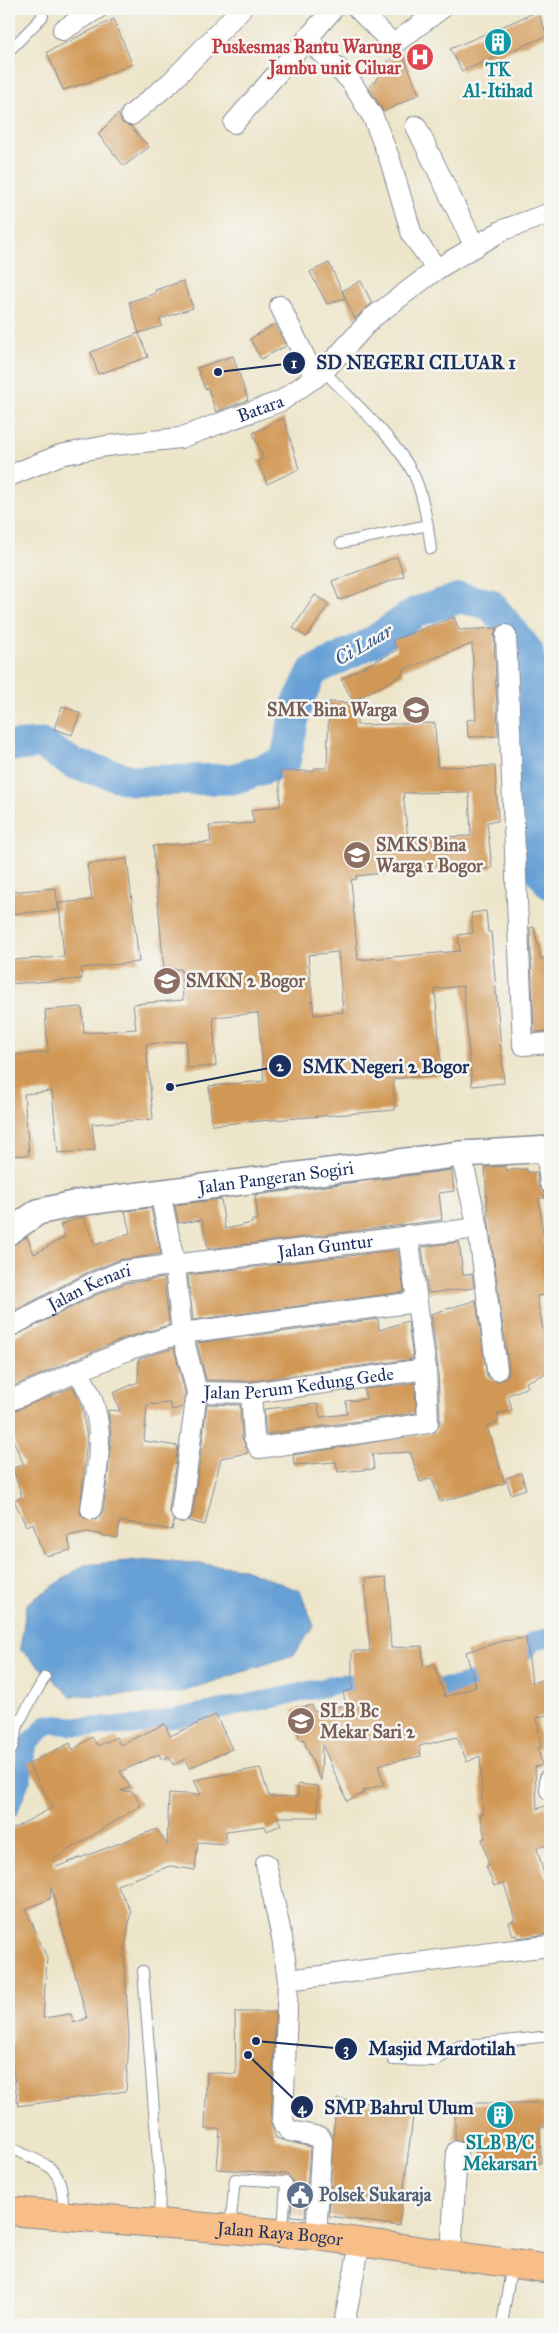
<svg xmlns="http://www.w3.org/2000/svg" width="559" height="2333" font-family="'IM FELL Great Primer',serif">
<rect width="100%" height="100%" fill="#f6f6f2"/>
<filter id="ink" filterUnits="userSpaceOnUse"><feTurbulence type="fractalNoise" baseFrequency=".02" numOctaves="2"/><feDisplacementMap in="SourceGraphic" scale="10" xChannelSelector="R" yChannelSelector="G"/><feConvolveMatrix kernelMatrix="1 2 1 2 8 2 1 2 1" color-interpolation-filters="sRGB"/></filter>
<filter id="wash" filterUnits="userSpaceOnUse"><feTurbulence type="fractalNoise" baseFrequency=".0096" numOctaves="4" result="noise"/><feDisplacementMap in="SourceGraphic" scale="20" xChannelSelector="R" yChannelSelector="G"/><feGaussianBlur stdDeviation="1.12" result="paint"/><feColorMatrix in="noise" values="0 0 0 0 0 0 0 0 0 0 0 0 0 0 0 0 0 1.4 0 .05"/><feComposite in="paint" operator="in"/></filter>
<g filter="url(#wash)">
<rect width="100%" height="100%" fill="#ede5c9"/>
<path fill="#66a0d6" stroke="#40689a" d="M151 1559 241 1568 300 1591 314 1626 293 1655 179 1693 71 1696 20 1649 27 1604 84 1565Z"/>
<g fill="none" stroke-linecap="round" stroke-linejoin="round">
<g stroke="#66a0d6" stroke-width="19">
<path d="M416 1689C429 1688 443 1688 456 1686 478 1681 521 1661 533 1641L550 1637"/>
<path d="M9 1809 22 1777 28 1744 48 1724 87 1727 139 1725 276 1698 343 1683 376 1687"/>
</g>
<path stroke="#66a0d6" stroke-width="31" d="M9 746 41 744 74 764 135 781 233 779 285 762 297 704 313 671 371 643 416 612 460 598 490 604 528 651 534 694 530 797 531 860 550 884"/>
</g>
<g id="blocks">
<g fill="#d19855" fill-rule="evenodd">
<path d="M538 11 547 36 462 71 450 49Z"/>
<path d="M114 19 132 64 89 82 63 90 47 52Z"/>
<path d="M402 52 419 94 384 112 369 88 385 69 383 66 395 55Z"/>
<path d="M118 114 122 123 130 126 149 147 124 166 98 134Z"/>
<path d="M329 263 345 298 327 304 310 272Z"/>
<path d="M183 281 193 308 160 319 162 326 139 333 129 302 156 293 155 290Z"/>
<path d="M361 281 372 303 355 319 342 291Z"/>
<path d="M275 324 286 346 261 359 250 339Z"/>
<path d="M139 333 148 357 98 374 91 352Z"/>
<path d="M233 356 248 400 216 412 208 388 205 389 197 368Z"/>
<path d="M284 418 299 469 267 484 258 461 263 458 253 433Z"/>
<path d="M397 557 404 576 339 600 332 581Z"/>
<path d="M315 595 329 604 307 637 293 628Z"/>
<path d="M454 617 459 630 497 628 494 635 498 736 468 737 467 720 476 719 472 644 402 670 404 674 353 701 341 679 397 650 393 640Z"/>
<path d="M329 702 357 703V725L435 723 437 767 495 766 498 821 487 822 492 868 458 871 410 870 356 876 357 879 351 880 358 960 460 951 458 935 473 933 471 913 486 911 488 932H491L504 1083 472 1086 463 986 435 989 442 1075 393 1079 395 1110 212 1125 209 1086 264 1081 258 1013 213 1017 216 1066 187 1068 186 1041 146 1044 153 1119 92 1124 95 1150 58 1153 52 1091 24 1094 29 1155 9 1156V1056L48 1052 45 1010 82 1007 84 1033 136 1029 133 1004 183 1000 181 969 164 970 153 846 211 842 209 826 254 823 251 810 280 806V771H314V768H327ZM469 792 471 836 408 838 403 793ZM338 952 343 1012 314 1015 308 955Z"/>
<path d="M62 706 80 713 72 735 54 729Z"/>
<path d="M127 859 139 962 81 968 82 979 9 984V960L64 957 59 903 92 900 87 864Z"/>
<path d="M56 888 58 910 9 914V892Z"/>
<path d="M534 927 541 959 547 957 550 967V1031L534 1032 530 928Z"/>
<path d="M506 1166V1170L527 1169V1172H537L538 1185 544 1193 545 1198H539L547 1270H544L546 1295 537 1296 543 1330 550 1328V1372L526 1382 528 1387 508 1395 512 1410 497 1414 499 1421 487 1426 505 1483 440 1502 432 1478 420 1482 410 1452 372 1454 374 1469 338 1472 336 1462 294 1465 293 1455 435 1432 440 1423 438 1368 431 1314 476 1300 487 1377 498 1382 508 1375 509 1368 488 1218 485 1167Z"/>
<path d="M452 1170 454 1191 439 1193 442 1220 208 1249 202 1220 178 1223 175 1205 221 1199 225 1229 252 1223V1220H258L255 1195Z"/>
<path d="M151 1208 161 1254 119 1260 86 1273 9 1314V1246L27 1237 34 1254 65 1237 60 1225 83 1217 95 1245 130 1233 125 1211Z"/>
<path d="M459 1242 463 1275 472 1274 474 1288 428 1293 422 1247Z"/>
<path d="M398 1250 404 1292 193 1320 188 1275Z"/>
<path d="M164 1278 169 1325 125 1338 9 1388V1339L96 1295 126 1283Z"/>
<path d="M378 1319 379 1330 408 1321 413 1359 250 1381 206 1380 197 1343Z"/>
<path d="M174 1348 185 1393 183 1407 172 1410 170 1403 147 1405 144 1441 178 1446 169 1510 174 1521 172 1530 120 1521 117 1538 87 1532 67 1536 71 1550 46 1556 39 1543 33 1523 26 1526 14 1500 22 1497 13 1468 24 1465 9 1431V1413L73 1387 82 1408 87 1438 80 1513 84 1518 96 1520 103 1511 108 1473 111 1438 108 1410 120 1411 113 1393 138 1382 139 1359Z"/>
<path d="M415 1383 416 1413 266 1434 264 1409 318 1404 320 1417 347 1414 346 1401 366 1399 364 1389Z"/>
<path d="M207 1404 240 1405 242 1438 248 1453 221 1458 205 1525 189 1521 193 1514Z"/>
<path d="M521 1473 526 1489 511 1494 506 1478Z"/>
<path d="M386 1577 391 1648 422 1646 423 1667 434 1664 445 1697 476 1687 466 1652 503 1641 526 1638 532 1683 550 1677V1714L537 1718 541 1748H538L542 1765 535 1767 537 1809 545 1806 550 1821V1844L537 1848 545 1878 550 1876V1934L517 1938 516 1935 513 1936 509 1922 515 1920 504 1883 494 1886 486 1866 489 1865 482 1839 485 1838 480 1814H483L480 1756 467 1762 457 1737 419 1746 421 1756 378 1765 384 1784 363 1791 364 1793 347 1801 322 1744 321 1781 303 1739 300 1740 292 1710 312 1705 314 1712 346 1705 343 1692 352 1690V1651H370L364 1579Z"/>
<path d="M216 1715 232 1749 189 1768 185 1759 173 1765 169 1756 162 1760 159 1754 120 1772 130 1787 121 1791 133 1792 141 1805 53 1860 56 1867 157 1829 167 1845 169 1793 201 1795 194 1780 260 1768 269 1796 298 1797V1784L318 1786V1817H277L281 1825 267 1831 265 1826 226 1831V1844L198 1842 195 1870 170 1866 117 1885 131 1911 124 1954 129 2039 126 2091 18 2106 12 2063 11 2017H9V1831L53 1807 28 1764 70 1743 73 1750 92 1737 98 1746 116 1737 120 1745 165 1724 170 1736ZM51 1887 87 2018 74 2023 71 2014 43 2018 47 1958 26 1909 50 1899Z"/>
<path d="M235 2012H275L271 2123 276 2138 310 2147 305 2217 291 2216 293 2182 287 2174 217 2169 220 2129H205L207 2072 236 2074Z"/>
<path d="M337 2099 414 2109 399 2226 329 2216 333 2136Z"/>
<path d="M455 2103H544L545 2127H540L541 2163 481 2165V2146H468L463 2141 455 2140Z"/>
</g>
</g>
</g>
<g filter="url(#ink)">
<use href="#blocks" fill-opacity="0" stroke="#848a94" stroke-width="1"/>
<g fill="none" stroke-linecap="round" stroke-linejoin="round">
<g stroke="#848a94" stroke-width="12">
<g id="service">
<path d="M9 51 43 16 41 9"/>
<path d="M324 371C352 401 396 439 414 475 424 497 428 525 431 549"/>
<path d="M341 543 428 525"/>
<path d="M9 1752 12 1749 19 1722 45 1677"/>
<path d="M143 1971 160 2187 159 2223"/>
<path d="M393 2060 435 2061 459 2046 550 2036"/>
<path d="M9 2145C25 2159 54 2160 60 2183 63 2192 63 2204 64 2214"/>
<path d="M230 2228 235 2179 286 2182 283 2232"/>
<path d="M502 2324 512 2264"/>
</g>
</g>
<g stroke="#848a94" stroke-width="22">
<g id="minor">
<path d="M358 9 391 42 395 43 441 9"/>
<path d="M63 30 97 9"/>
<path d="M307 39 350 80 373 117 390 160 412 235 437 269"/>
<path d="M131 115 171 82 241 9"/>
<path d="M234 123 333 9"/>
<path d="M416 126 475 247"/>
<path d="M280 306 315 378"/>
<path id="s1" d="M9 476 60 455 106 446 180 438 281 401 324 371 372 318 437 269 503 230 550 213"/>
<path d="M506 635 523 1045 550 1043"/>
<path d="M546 1150 550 1183"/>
<path d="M461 1154 478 1228 497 1370"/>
<path id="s2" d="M160 1192 175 1266 182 1333 197 1392 251 1393 426 1369"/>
<path id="s3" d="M9 1327 91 1284 123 1271 478 1228"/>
<path d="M77 1371C109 1416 99 1458 91 1509"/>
<path d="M251 1393 254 1437 259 1448 428 1423 426 1369 408 1235"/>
<path d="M9 1401 130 1349 182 1333 416 1302"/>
<path d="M181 1512 197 1392"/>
<path d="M550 1778V1790"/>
<path d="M266 1864 282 1938 288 1980 283 2123 290 2131 320 2137 322 2141 316 2236"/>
<path d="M288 1980C376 1970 462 1955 550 1946"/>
<path d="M451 2255 457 2151"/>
<path d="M344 2324 360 2243"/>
</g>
</g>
<g stroke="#848a94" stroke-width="28">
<g id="tertiary">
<path id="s4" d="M9 1232 38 1212 78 1203 461 1154 550 1149"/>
</g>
</g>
<g stroke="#848a94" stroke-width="30">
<g id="trunk">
<path id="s5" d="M9 2211 316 2236 550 2269"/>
</g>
</g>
<use href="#service" stroke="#fff" stroke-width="10"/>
<use href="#minor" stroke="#fff" stroke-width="20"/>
<use href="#tertiary" stroke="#fff" stroke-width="25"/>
<use href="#trunk" stroke="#f7be87" stroke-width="28"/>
</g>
</g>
<defs>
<g id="building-disc" transform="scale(1.4375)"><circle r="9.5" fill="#0f9aa8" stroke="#f6f6f2"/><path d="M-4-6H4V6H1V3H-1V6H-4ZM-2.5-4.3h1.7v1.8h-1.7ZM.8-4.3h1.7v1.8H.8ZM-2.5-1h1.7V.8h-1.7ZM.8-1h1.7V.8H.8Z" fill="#fff"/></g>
<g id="hospital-disc" transform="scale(1.4375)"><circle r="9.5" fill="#e0444e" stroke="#f6f6f2"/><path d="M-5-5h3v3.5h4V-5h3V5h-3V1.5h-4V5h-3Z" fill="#fff"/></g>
<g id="school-disc" transform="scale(1.4375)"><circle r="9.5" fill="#8d6e63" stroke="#f6f6f2"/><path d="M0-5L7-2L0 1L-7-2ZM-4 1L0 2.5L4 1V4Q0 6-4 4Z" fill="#fff"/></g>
<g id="civic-disc" transform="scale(1.4375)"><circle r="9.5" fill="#5c6f8a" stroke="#f6f6f2"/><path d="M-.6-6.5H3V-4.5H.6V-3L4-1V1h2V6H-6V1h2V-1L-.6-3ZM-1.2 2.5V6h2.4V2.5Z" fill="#fff"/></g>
</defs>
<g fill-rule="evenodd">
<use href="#building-disc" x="498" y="42"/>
<use href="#hospital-disc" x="420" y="57"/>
<use href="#school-disc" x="416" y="710"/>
<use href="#school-disc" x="357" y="855"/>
<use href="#school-disc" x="167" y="981"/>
<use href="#school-disc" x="301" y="1721"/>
<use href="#building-disc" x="500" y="2115"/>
<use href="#civic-disc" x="300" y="2195"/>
</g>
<g text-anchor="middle" stroke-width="5" stroke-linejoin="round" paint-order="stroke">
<g font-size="18" font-weight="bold" fill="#be3a42" stroke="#f6f6f2" text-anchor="end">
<text x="401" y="53">Puskesmas Bantu Warung<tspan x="401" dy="21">Jambu unit Ciluar</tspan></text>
</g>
<g font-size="18" font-weight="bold" fill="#0d838f" stroke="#f6f6f2">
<text x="498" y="76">TK<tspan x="498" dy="21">Al-Itihad</tspan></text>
<text x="500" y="2149">SLB B/C<tspan x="500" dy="21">Mekarsari</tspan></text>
</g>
<g font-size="18" fill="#1b2f5e" stroke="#f6f6f2">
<text dy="6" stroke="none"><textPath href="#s1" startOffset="262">Batara</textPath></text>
<text dy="6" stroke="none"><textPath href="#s4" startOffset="276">Jalan Pangeran Sogiri</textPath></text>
<text dy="6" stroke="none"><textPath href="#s3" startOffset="331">Jalan Guntur</textPath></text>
<text dy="6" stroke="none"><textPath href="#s3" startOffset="90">Jalan Kenari</textPath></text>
<text dy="6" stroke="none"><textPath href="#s2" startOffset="306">Jalan Perum Kedung Gede</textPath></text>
<text dy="6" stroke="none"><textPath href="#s5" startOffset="272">Jalan Raya Bogor</textPath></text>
</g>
<g font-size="18" font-weight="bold" fill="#785e54" stroke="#f6f6f2" text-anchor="start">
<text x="397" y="716" text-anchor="end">SMK Bina Warga</text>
<text x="376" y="851">SMKS Bina<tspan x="376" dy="21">Warga 1 Bogor</tspan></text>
<text x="186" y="987">SMKN 2 Bogor</text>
<text x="320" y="1717">SLB Bc<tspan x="320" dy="21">Mekar Sari 2</tspan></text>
</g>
<g font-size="18" font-weight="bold" fill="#4e5e75" stroke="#f6f6f2" text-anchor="start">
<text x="319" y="2201">Polsek Sukaraja</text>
</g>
<g font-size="19" font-style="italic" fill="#355788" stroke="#f6f6f2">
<text transform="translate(363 644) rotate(-30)" y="7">Ci Luar</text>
</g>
</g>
<path fill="none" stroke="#1b2f5e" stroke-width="2" d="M218 372L294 363M170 1087L280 1066M256 2041L346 2049M248 2055L302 2107"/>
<g fill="#1b2f5e" stroke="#f6f6f2" stroke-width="2">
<circle cx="218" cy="372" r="5"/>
<circle cx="170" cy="1087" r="5"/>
<circle cx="256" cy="2041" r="5"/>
<circle cx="248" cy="2055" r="5"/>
<circle cx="294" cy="363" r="12"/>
<circle cx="280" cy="1066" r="12"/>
<circle cx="346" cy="2049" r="12"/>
<circle cx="302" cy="2107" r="12"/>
</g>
<g font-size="15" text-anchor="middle" font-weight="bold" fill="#fff">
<text x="294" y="368">1</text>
<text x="280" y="1071">2</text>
<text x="346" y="2054">3</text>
<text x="302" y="2113">4</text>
</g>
<g font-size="19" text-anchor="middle" font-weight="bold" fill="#1b2f5e" stroke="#f6f6f2" stroke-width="5" stroke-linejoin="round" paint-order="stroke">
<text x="416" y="369">SD NEGERI CILUAR 1</text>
<text x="386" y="1073">SMK Negeri 2 Bogor</text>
<text x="442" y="2055">Masjid Mardotilah</text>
<text x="399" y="2114">SMP Bahrul Ulum</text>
</g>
<rect width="559" height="2333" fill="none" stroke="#f6f6f2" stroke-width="30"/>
</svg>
